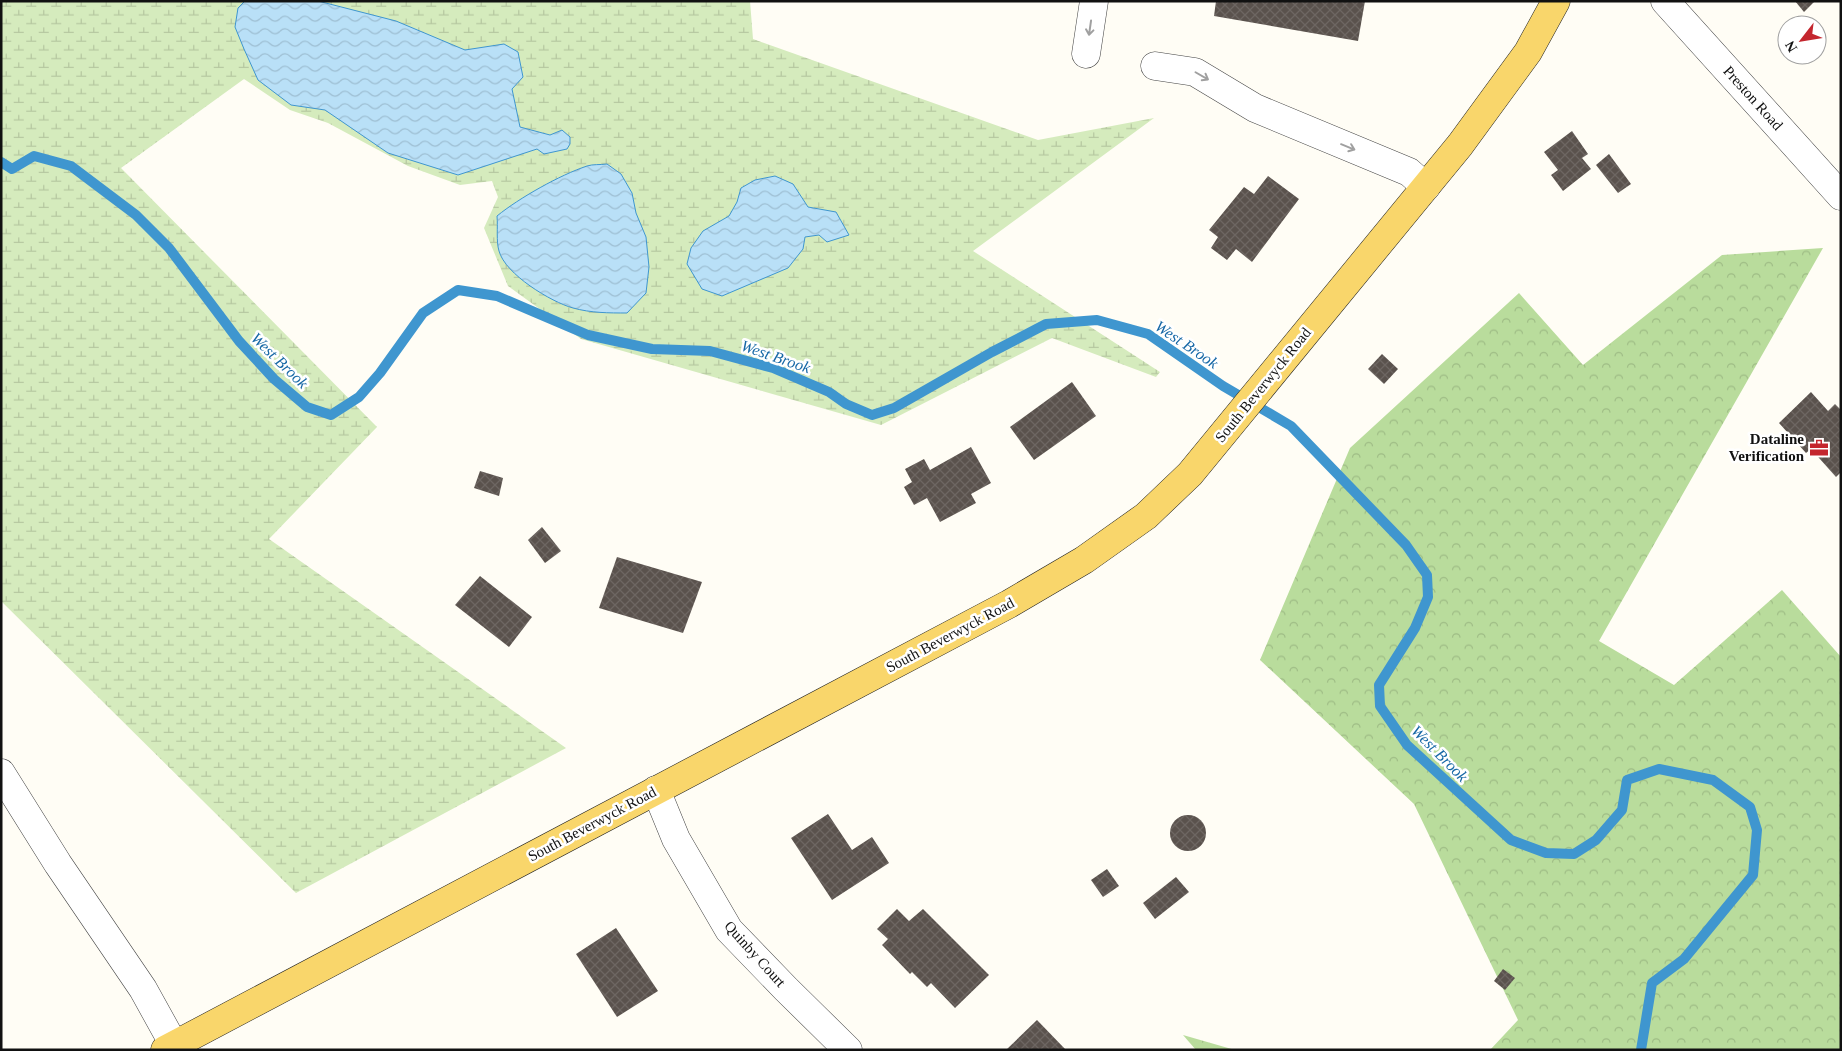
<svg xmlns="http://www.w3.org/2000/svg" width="1842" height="1051" font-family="Georgia,serif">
<defs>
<pattern id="forest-crowns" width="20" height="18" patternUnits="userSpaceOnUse" patternTransform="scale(1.25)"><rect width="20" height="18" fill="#b9dc9c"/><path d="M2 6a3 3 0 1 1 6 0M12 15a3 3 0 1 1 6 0" fill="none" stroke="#9ebc85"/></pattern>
<pattern id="wetland-marsh" width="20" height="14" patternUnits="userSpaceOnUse" patternTransform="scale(1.25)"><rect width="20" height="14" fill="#d5ebbd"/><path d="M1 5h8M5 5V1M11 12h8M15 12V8" fill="none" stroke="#b6c8a1"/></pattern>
<pattern id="water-waves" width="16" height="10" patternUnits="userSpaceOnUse" patternTransform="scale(1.25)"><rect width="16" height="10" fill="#b9e0f7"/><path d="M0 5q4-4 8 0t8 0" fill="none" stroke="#9ebfd3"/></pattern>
<pattern id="building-cross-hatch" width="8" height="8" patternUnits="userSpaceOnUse" patternTransform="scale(1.25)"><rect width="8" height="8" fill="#5a524d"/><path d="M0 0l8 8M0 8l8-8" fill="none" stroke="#6d6662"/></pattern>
</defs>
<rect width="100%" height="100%" fill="#fffdf5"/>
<g fill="url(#forest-crowns)">
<path d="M1823 248 1599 641 1674 685 1782 590 1841 657V1050H1490L1518 1020 1414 804 1260 660 1350 448 1519 293 1583 365 1722 255Z"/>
<path d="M1183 1035 1235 1050H1196Z"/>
</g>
<path fill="url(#wetland-marsh)" d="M1 1H750L753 39 1038 140 1154 118 973 251 1160 372 1156 377 1052 338 881 425 581 339 508 286 484 228 498 197 492 181 460 185 408 166 328 123 290 110 244 79 121 168 377 427 269 539 566 748 296 893 1 601Z"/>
<g fill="url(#water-waves)" stroke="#3f96cf">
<path d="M245 1H318L396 21 465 50 504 44 518 52 523 77 512 89 520 127 550 135 562 130 570 137V144L567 149 544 154 537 149 458 175 388 153 325 110 291 105 258 80 244 49 235 27 238 8Z"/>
<path d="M607 164 621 174 632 193 636 213 646 237 649 267 646 293 627 313C609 313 591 313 573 308 551 302 505 274 499 251 496 241 498 227 497 216 519 198 560 175 587 166 593 164 600 165 607 164Z"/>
<path d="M775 176 793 184 808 207 836 212 849 235 827 242 819 235 805 237 803 249 788 268 722 296 702 289 687 264 691 248 703 231 729 216 737 202 741 188 755 180Z"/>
</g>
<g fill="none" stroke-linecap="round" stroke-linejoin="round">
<path stroke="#3f96cf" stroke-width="10" d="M1 162 12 169 34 156 71 166 136 215 169 248 239 341 274 379 307 407 331 415 359 397 380 373 423 313 458 290 497 296 588 335 652 349 710 351 773 368 829 392 846 404 872 415 894 408 992 352 1046 324 1097 320 1148 334 1223 386 1291 426 1406 545 1427 575 1428 597 1415 628 1379 685 1380 706 1407 745 1511 840 1546 853 1574 854 1596 840 1622 810 1627 780 1659 769 1713 780 1750 807 1757 830 1753 875 1684 959 1652 983 1641 1050"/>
</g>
<g fill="url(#building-cross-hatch)">
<path d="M1216 1H1365L1358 41 1214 16Z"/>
<path d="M1795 1H1815L1804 12Z"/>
<path d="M1572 131 1588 154 1582 158 1591 169 1563 191 1551 175 1558 170 1544 152Z"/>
<path d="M1609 154 1631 184 1618 193 1596 165Z"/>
<path d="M1268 176 1299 199 1252 262 1236 249 1227 260 1211 248 1218 237 1209 230 1244 187 1254 194Z"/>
<path d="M1382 354 1398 369 1384 384 1368 369Z"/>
<path d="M1072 382 1096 416 1034 460 1010 427Z"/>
<path d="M1811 392 1828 411 1835 404 1841 410V472L1836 477 1811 449 1806 453 1779 423Z"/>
<path d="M971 447 991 483 971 494 976 503 940 522 927 498 914 505 904 487 912 482 905 469 924 459 930 470Z"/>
<path d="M480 471 503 478 499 496 474 488Z"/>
<path d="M542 527 561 551 545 563 528 540Z"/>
<path d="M617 557 702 582 683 633 599 608Z"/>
<path d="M480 576 532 617 509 647 455 605Z"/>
<path d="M828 814 852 850 872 837 889 863 832 900 791 838Z"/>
<circle cx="1188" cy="833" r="18"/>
<path d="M1107 869 1119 886 1103 897 1091 880Z"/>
<path d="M1176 877 1189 892 1155 919 1143 903Z"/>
<path d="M897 909 909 921 923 909 989 975 955 1008 931 983 927 987 912 972 910 974 882 945 888 939 877 929Z"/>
<path d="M616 928 658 991 617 1017 576 954Z"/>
<path d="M1503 969 1515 978 1505 990 1494 981Z"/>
<path d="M1037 1020 1066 1050H1006Z"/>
</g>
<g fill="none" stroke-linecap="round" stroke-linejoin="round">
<g stroke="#444" stroke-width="29">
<g id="minor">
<path d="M1665 1 1841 196"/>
<path d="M1086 54 1094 1"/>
<path d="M1155 66 1195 72 1255 108 1409 172 1426 187"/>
<path d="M1 773 58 864 143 989 174 1045"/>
<path d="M656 790 676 839 729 930 786 989 848 1050"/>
</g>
</g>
<g stroke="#222" stroke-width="29">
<path id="major" d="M165 1050 1009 604 1084 560 1146 516 1190 474 1460 145 1528 52 1556 1"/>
</g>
<use href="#minor" stroke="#fff" stroke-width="28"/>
<use href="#major" stroke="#f9d66b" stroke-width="28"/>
</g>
<defs><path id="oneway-shaft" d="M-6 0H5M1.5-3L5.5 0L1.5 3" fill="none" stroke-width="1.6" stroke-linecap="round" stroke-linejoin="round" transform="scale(1.25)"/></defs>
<g stroke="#a0a0a0">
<use href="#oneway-shaft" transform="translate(1090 28) rotate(98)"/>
<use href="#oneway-shaft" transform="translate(1202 76) rotate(30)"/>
<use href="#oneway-shaft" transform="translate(1348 147) rotate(22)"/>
</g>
<defs>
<g id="office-bare" transform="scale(1.5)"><path d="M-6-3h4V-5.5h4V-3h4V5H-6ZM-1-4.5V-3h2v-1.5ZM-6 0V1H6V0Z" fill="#c4262e" stroke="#fff" stroke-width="2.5" paint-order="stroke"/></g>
</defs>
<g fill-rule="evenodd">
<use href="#office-bare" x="1819" y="448"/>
</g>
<g text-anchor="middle" stroke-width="5" stroke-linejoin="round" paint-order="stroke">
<g font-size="15" fill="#111" stroke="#fff">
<text transform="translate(1753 98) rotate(48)" y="5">Preston Road</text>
<text transform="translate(1263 385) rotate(-51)" y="5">South Beverwyck Road</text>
<text transform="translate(950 635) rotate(-28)" y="5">South Beverwyck Road</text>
<text transform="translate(592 824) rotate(-28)" y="5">South Beverwyck Road</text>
<text transform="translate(755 954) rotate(48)" y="5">Quinby Court</text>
</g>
<g font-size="15" font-weight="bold" fill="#111" stroke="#fff" text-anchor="end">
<text x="1804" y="444">Dataline<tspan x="1804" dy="17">Verification</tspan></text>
</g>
<g font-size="16" font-style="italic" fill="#1768a6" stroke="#fff">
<text transform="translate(1187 344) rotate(34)" y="6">West Brook</text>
<text transform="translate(776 356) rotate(19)" y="6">West Brook</text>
<text transform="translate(280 360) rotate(44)" y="6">West Brook</text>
<text transform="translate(1440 753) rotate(45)" y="6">West Brook</text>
</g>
</g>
<rect width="1842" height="1051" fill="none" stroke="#111111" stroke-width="5"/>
<g transform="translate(1802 40) rotate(239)"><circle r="24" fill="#ffffff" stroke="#a0a0a0"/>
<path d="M0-4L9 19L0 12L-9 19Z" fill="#c4262e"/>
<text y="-8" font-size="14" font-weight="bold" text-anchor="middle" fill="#111111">N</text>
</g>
</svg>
